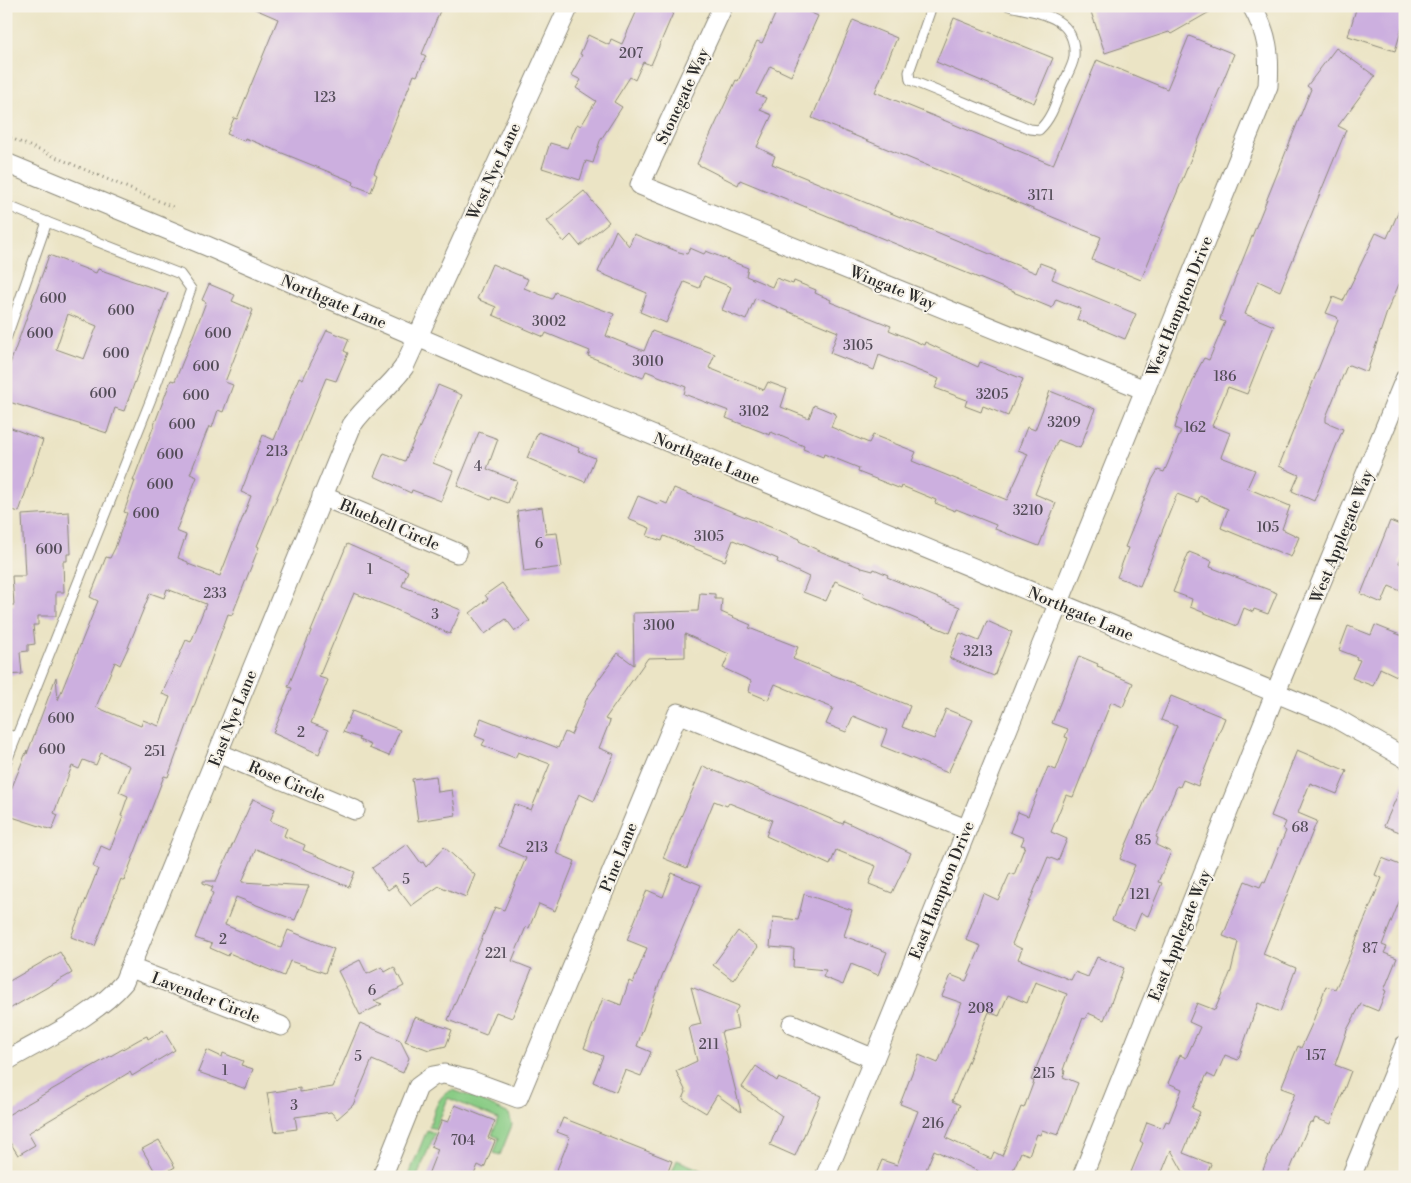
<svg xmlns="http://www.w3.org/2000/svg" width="1411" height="1183" font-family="'Libre Bodoni',serif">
<rect width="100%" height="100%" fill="#f7f3e8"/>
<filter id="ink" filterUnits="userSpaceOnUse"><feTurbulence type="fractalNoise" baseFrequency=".02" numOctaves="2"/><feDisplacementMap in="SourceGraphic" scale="10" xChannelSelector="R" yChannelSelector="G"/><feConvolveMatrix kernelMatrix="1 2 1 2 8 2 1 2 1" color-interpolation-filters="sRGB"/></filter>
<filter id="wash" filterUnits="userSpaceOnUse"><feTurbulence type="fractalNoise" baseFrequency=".0096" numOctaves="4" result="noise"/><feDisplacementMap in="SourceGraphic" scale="20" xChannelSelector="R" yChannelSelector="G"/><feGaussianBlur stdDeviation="1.12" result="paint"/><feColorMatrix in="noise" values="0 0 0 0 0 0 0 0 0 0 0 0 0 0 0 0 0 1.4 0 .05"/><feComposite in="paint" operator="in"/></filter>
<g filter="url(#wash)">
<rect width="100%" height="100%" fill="#ebe4c5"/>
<g fill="#89cc85" stroke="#5a7c58">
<path d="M453 1090 478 1099 509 1114 512 1125 500 1155 494 1153 499 1138 492 1135 498 1119 448 1098 436 1129 429 1127C434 1113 437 1094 453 1090Z"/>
<path d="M427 1130 435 1133 417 1177H408Z"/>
<path d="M677 1160 718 1177H670Z"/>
</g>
<g id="blocks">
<g fill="#ccafdf" fill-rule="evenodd">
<path d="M248 6H442L422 54 426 56 417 76 414 75 374 173 377 175 371 192 353 185 354 182 245 138 244 141 227 134 234 118 237 119 278 19Z"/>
<path d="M639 6H664L674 11 651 65 643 62 635 80 630 77 614 102 622 107 600 141 593 163 586 161 580 180 542 168 550 143 567 148 577 124 581 126 596 101 576 88 581 80 571 75 582 55 580 54 588 35 609 45 611 39 622 44Z"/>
<path d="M779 6H796L818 16 791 76 770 66 756 94 766 98 760 110 772 115 757 147 775 156 772 164 1036 273 1040 263 1056 269 1052 279 1136 314 1125 339 1077 319 1081 309 1056 299 1052 308 740 180 738 185 697 164 736 80 738 81 757 41 762 43Z"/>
<path d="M1089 6H1220L1171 34 1169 32 1105 53Z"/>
<path d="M1357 6H1405V18L1395 51 1348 36Z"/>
<path d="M954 18 1053 58 1034 103 936 62Z"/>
<path d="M853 20 897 38 875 92 1053 165 1097 60 1167 89 1189 36 1234 54 1141 280 1092 260 1101 237 812 118Z"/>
<path d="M1336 48 1375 76 1338 126 1346 130 1280 291 1258 281 1245 314 1274 326 1247 394 1228 387 1212 426 1230 433 1221 457 1255 470 1247 488 1290 506 1282 529 1299 537 1291 557 1221 528 1228 509 1200 496 1198 502 1177 494 1140 586 1117 577 1128 548 1125 547 1152 480 1158 470 1164 472 1168 463 1181 431 1175 428 1178 417 1198 369 1204 358 1209 360 1225 322 1220 320 1223 309 1311 89 1307 86Z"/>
<path d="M584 191 609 222 580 246 571 235 564 242 547 221Z"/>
<path d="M1405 197V271L1388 309 1367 372 1349 365 1346 368 1326 417V422L1343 429 1314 501 1292 491 1299 475 1279 466 1338 320 1337 317 1326 313 1333 297 1343 301 1376 233 1387 238Z"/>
<path d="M616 230 629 246 634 234 679 252 687 254 690 248 704 254 706 251 748 268 746 276 772 287 776 278 793 284 794 281 816 290 815 293 831 300 830 302 891 326 889 330 924 345 925 342 978 367 980 362 1023 379 1008 416 983 406 981 412 965 406 967 400 935 388 939 379 879 355 874 370 830 353 838 332 755 298 746 320 722 310 731 287 704 276 699 288 684 282 666 323 640 312 647 293 598 272Z"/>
<path d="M49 255 96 273 98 269 168 293 124 411 115 408 107 433 6 401V375ZM68 314 97 326 84 359 56 349Z"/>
<path d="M492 264 528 279 524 288 552 299 555 292 614 314 606 336 644 351 652 331 715 354 709 368 764 390 768 382 787 389 781 407 809 418 814 405 836 414 831 427 869 443 873 435 916 452 912 461 1007 500 1028 454 1018 450 1027 427 1035 430 1050 391 1095 409 1080 448 1058 440 1048 461 1035 494 1056 503 1039 546 995 529 996 525 956 509 955 511 935 503 936 500 902 486 901 489 858 472 859 468 824 454 823 457 803 449 804 446 771 432 770 435 726 418 729 411 684 394 686 387 646 371 643 378 588 356 590 351 546 333 544 337 493 315 496 307 477 299Z"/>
<path d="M209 284 235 295 232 301 253 310 225 382 233 385 223 412 218 410 212 428 209 426 190 474 197 477 176 531 186 535 178 558 188 562V564L220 576 251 496 241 492 263 435 274 440 299 377 303 379 327 330 349 339 344 351 348 353 336 381 326 378 257 546 259 547 232 615 228 614 168 777 164 776 124 881 121 879 95 946 71 937 98 869 93 867 101 846 110 850 123 817 121 816 128 796 119 792 130 766 101 753 96 765 83 760 79 769 72 766 54 813 58 815 52 830 6 815V802L27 750V754L56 677 58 700 98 601 90 597 106 557 110 558 115 548 127 513 124 512 135 481H133L171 380 175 381 195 331 206 302 202 300ZM167 589 206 604 191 642 186 640 162 694 170 697 159 726 143 720 141 726 96 707 115 662 120 665 127 650 150 593 164 598Z"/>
<path d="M438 385 462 395 433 463 453 471 441 501 412 490 411 493 374 476 384 453 405 461Z"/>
<path d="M6 426 43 440 19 512 6 508Z"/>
<path d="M479 432 498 439 487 469 517 481 508 503 492 497 491 500 457 486Z"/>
<path d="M538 432 579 448 578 451 595 458 585 482 527 458Z"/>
<path d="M674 488 800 539 799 541 822 552 862 568 873 571 874 569 888 575 887 577 960 607 950 633 863 597 864 593 835 581 826 601 803 592 809 577 777 562 778 559 733 540 725 561 664 536 662 541 647 536 650 528 628 519 638 496 658 504 660 501 667 504Z"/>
<path d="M542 507 546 534 557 533 562 567 524 572 517 511Z"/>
<path d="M69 512 71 554H67V561H63L64 592H56V616H38V625H33L35 644 28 645V651L20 652 22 674 6 675V605H14L12 576H25L22 515Z"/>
<path d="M1390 521 1405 527V549L1399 563 1405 565V593L1389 586 1382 603 1361 594Z"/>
<path d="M347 544 408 571 402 586 461 610 450 634 390 607 354 593 319 677 328 680 311 723 328 730 319 754 273 733 292 688 288 687Z"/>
<path d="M1189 552 1212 561 1210 567 1277 593 1268 614 1254 609 1253 612 1244 608 1237 626 1190 607 1192 599 1173 592Z"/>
<path d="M502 583 530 621 515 631 506 619 485 634 470 613 488 599 485 595Z"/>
<path d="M700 593 715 594V599H722L721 612 751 625 749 628 798 647 793 659 910 706 902 727 934 739 946 709 973 720 948 773 881 746 887 730 853 716 846 732 826 724 833 708 806 697 775 684 768 700 749 692 751 681 723 668 729 654 685 634V657L648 658 605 719 610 721 599 748 614 754 594 801 579 794 565 826 556 853 575 861 555 911 539 904 529 928 526 927 512 961 532 969 512 1018 496 1012 486 1035 448 1020 495 907 504 910 526 858 499 846 514 804 531 810 550 764 518 752 515 758 482 745 485 740 475 736 481 718 558 748 565 732 571 735 587 698 597 684 596 683 618 653 634 665 633 613 698 611Z"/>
<path d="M987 621 1012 632 994 676 949 658 960 633 979 641Z"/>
<path d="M1375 625 1405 637V675L1401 674 1399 677 1380 668 1373 686 1352 678 1360 660 1356 659 1357 657 1339 650 1348 626 1371 635Z"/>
<path d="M1079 656 1098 664 1097 666 1103 668 1102 670 1133 683 1123 707 1111 702 1073 797 1066 795 1051 832 1067 839 1058 861 1048 857 1012 944 1022 949 1018 959 1071 980 1075 972 1088 977 1097 957 1124 968 1112 1000 1104 1020 1088 1013 1085 1019 1083 1018 1070 1050 1063 1070 1065 1071 1063 1077 1078 1083 1058 1135 1042 1130 1040 1135 1037 1134 1029 1155 1021 1152 1010 1177H990L934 1150 923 1177H875L882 1160 897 1165 918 1111 900 1104 919 1055 938 1063 962 1003 942 996 951 975 966 981 981 946 966 940 983 893 998 900 1010 873 1014 875 1025 846 1021 845 1024 838 1010 832 1018 812 1028 816 1048 767 1056 770 1068 738 1065 737 1068 729 1052 723ZM1035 982 1067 994 1031 1080 1034 1081 1024 1108 1021 1107 1002 1156 994 1152 991 1159 946 1138 960 1105 952 1101 989 1012 999 1016 1008 995 1027 1003Z"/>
<path d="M1171 696 1225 718 1198 786 1183 780 1180 787 1177 786 1169 805 1156 837 1158 838 1156 845 1171 852 1158 882 1162 883 1148 916 1141 913 1134 930 1112 920 1135 865 1120 859 1177 726 1161 720Z"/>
<path d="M352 711 400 730 389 756 369 748 371 745 359 740 360 738 343 732Z"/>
<path d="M1297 750 1347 771 1337 794 1310 783 1298 813 1317 821 1263 954 1296 968 1280 1012 1258 1003 1238 1060 1225 1055 1215 1078 1207 1074 1192 1108 1200 1112 1183 1153 1211 1164 1206 1177H1186L1171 1150 1160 1177H1129L1143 1143 1140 1141 1147 1122 1163 1128 1166 1121 1169 1122 1182 1089 1168 1083 1180 1055 1186 1058 1200 1027 1189 1022 1197 1003 1215 1010 1231 971 1238 942 1223 936 1245 881 1260 887 1263 881 1265 882 1286 831 1283 829 1286 822 1271 816Z"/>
<path d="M703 766 843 824 844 821 911 853 892 893 869 884 876 866 836 850 830 865 806 854 766 836 772 820 729 803 727 806 714 801 687 868 663 858Z"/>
<path d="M436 776 438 792 452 790 456 815 418 821 412 779Z"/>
<path d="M1405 778V834L1384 826Z"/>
<path d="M253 799 275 809 270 821 287 828 284 836 305 845 303 850 355 872 349 887 256 849 242 882 309 886 295 920 236 897 225 925 281 948 288 930 334 949 325 973 290 961 284 976 229 953 228 956 210 948 212 944 195 938 213 893 211 892 213 887 203 883V881H216Z"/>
<path d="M407 844 421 863 423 862 426 867 444 847 475 875 466 897 439 886 411 906 395 885 388 890 372 868Z"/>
<path d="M1382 858 1405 867V899L1401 897 1382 945 1387 947 1384 953 1397 958 1384 990 1386 991 1378 1011 1361 1004 1347 1030 1335 1065 1351 1071 1331 1124 1315 1118 1313 1123 1310 1122 1287 1177H1260L1295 1093 1281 1088 1298 1046 1301 1048 1312 1024 1326 986 1335 989 1339 981 1382 878 1375 875Z"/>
<path d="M672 873 701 885 662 976 637 1046 651 1052 641 1076 625 1070 616 1092 593 1082 603 1056 584 1048 603 998 621 1005 629 981 633 983 647 948 627 940 647 890 663 897Z"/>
<path d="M804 894 852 910 844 936 887 952 878 975 851 964 843 985 823 977 826 970 793 967 794 949 770 947 773 917 798 920Z"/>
<path d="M738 931 758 947 733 980 713 965Z"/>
<path d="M60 952 72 973 6 1011V983Z"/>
<path d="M360 960 367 974 382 967 385 972 394 967 404 986 374 1001 382 1004 360 1015 338 971Z"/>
<path d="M691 987 739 1006 735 1012 738 1028 721 1032 741 1112 717 1095 706 1113 683 1099 686 1092 676 1071 697 1061 689 1027 701 1024Z"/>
<path d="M415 1017 452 1030 446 1046 429 1050 405 1041Z"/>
<path d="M360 1023 400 1040 409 1058 403 1073 372 1060 353 1105 337 1119 331 1112 295 1117 297 1129 274 1132 267 1093 300 1088V1092L333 1087Z"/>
<path d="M163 1030 175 1050 132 1076 130 1072 28 1133 35 1145 18 1155 6 1136V1116L140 1039 147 1036 148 1039Z"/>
<path d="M207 1050 222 1057 223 1053 243 1061 241 1065 253 1069 246 1089 198 1072Z"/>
<path d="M756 1066 777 1081 778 1078 821 1096 795 1156 770 1145 782 1116 742 1087Z"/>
<path d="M455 1105 495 1121 488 1138 495 1141 484 1168 478 1165 473 1177H427L438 1149 431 1146 442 1120 448 1122Z"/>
<path d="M563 1118 672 1161 666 1177H554L570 1137 557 1132Z"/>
<path d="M159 1140 175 1167 158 1177 142 1149Z"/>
</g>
</g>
</g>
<g filter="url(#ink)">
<use href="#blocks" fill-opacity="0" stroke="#8b8878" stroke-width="1"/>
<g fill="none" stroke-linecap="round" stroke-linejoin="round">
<g stroke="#8b8878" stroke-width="11">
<g id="service">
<path d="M932 6 909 72 910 80 1030 129 1039 130C1052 118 1056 102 1062 86 1066 77 1073 66 1074 57 1077 16 1039 13 1009 6"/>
<path d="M6 205 47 222"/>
<path d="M6 339 47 222 180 274 191 289 153 394 6 763"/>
<path d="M6 734 16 737"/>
</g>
</g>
<g stroke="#8b8878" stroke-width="21">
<g id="minor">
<path d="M723 6 640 185 1145 390"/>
<path d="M6 163 207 246 492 369 1332 716 1405 758"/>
<path d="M322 496 457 553"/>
<path d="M218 753 355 810"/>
<path d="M131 968 281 1026"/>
<path d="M792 1024 874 1059"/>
<path d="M6 1061C45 1038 96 1016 124 982L352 425C367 403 389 389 404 367L569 6"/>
<path d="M382 1177 418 1087 433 1076 444 1074 469 1080 518 1098 678 713 966 829"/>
<path d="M825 1177 874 1059 1268 86C1270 54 1268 34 1252 6"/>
<path d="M1082 1177 1275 694 1405 379"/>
<path d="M1351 1177 1405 1045"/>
</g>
</g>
<path stroke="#8b8878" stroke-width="3" stroke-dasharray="1 4" stroke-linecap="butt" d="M6 136 175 208"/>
<use href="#service" stroke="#fff" stroke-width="9"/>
<use href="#minor" stroke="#fff" stroke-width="19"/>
</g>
</g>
<g text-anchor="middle" stroke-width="4" stroke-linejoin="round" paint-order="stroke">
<g font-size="14" fill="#534c58">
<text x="631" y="58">207</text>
<text x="325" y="102">123</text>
<text x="1041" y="200">3171</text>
<text x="53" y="303">600</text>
<text x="121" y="315">600</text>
<text x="549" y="326">3002</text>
<text x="40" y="338">600</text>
<text x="218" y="338">600</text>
<text x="858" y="350">3105</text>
<text x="116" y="358">600</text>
<text x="648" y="366">3010</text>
<text x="206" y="371">600</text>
<text x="1225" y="381">186</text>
<text x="103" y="398">600</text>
<text x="992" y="399">3205</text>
<text x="196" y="400">600</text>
<text x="754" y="416">3102</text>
<text x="1064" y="427">3209</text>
<text x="182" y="429">600</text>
<text x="1195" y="432">162</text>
<text x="277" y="456">213</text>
<text x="170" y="459">600</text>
<text x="478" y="471">4</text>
<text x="160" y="489">600</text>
<text x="1028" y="515">3210</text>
<text x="146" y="518">600</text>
<text x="1268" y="532">105</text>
<text x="709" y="541">3105</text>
<text x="539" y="548">6</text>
<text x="49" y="554">600</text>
<text x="370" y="574">1</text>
<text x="215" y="598">233</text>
<text x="435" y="619">3</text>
<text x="659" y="630">3100</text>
<text x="978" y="656">3213</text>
<text x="61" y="723">600</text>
<text x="301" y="737">2</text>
<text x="52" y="754">600</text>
<text x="155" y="756">251</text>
<text x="1300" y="832">68</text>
<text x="1143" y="845">85</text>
<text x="537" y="852">213</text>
<text x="406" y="884">5</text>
<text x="1140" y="899">121</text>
<text x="223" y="944">2</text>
<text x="1370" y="953">87</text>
<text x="496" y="958">221</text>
<text x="372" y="995">6</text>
<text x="981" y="1013">208</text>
<text x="709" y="1049">211</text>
<text x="1316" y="1060">157</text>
<text x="358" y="1061">5</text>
<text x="225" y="1075">1</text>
<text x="1044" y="1078">215</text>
<text x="294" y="1110">3</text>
<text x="933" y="1128">216</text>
<text x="463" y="1145">704</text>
</g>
<g font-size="16" fill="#2b2b2b" stroke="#f7f3e8">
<text transform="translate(682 96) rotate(-65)" y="6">Stonegate Way</text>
<text transform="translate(493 171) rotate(-65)" y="6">West Nye Lane</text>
<text transform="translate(893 287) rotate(22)" y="6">Wingate Way</text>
<text transform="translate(334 301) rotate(23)" y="6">Northgate Lane</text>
<text transform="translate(1179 306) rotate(-68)" y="6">West Hampton Drive</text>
<text transform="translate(707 458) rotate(22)" y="6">Northgate Lane</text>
<text transform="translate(390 524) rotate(23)" y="6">Bluebell Circle</text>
<text transform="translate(1341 536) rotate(-68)" y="6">West Applegate Way</text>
<text transform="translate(1081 613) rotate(23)" y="6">Northgate Lane</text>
<text transform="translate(232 718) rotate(-68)" y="6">East Nye Lane</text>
<text transform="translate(287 781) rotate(23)" y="6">Rose Circle</text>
<text transform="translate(618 857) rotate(-68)" y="6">Pine Lane</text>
<text transform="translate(941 890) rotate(-68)" y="6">East Hampton Drive</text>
<text transform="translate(1179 935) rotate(-68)" y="6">East Applegate Way</text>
<text transform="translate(206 997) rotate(21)" y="6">Lavender Circle</text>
</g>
</g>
<rect width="1411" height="1183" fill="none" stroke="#f7f3e8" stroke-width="25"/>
</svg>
